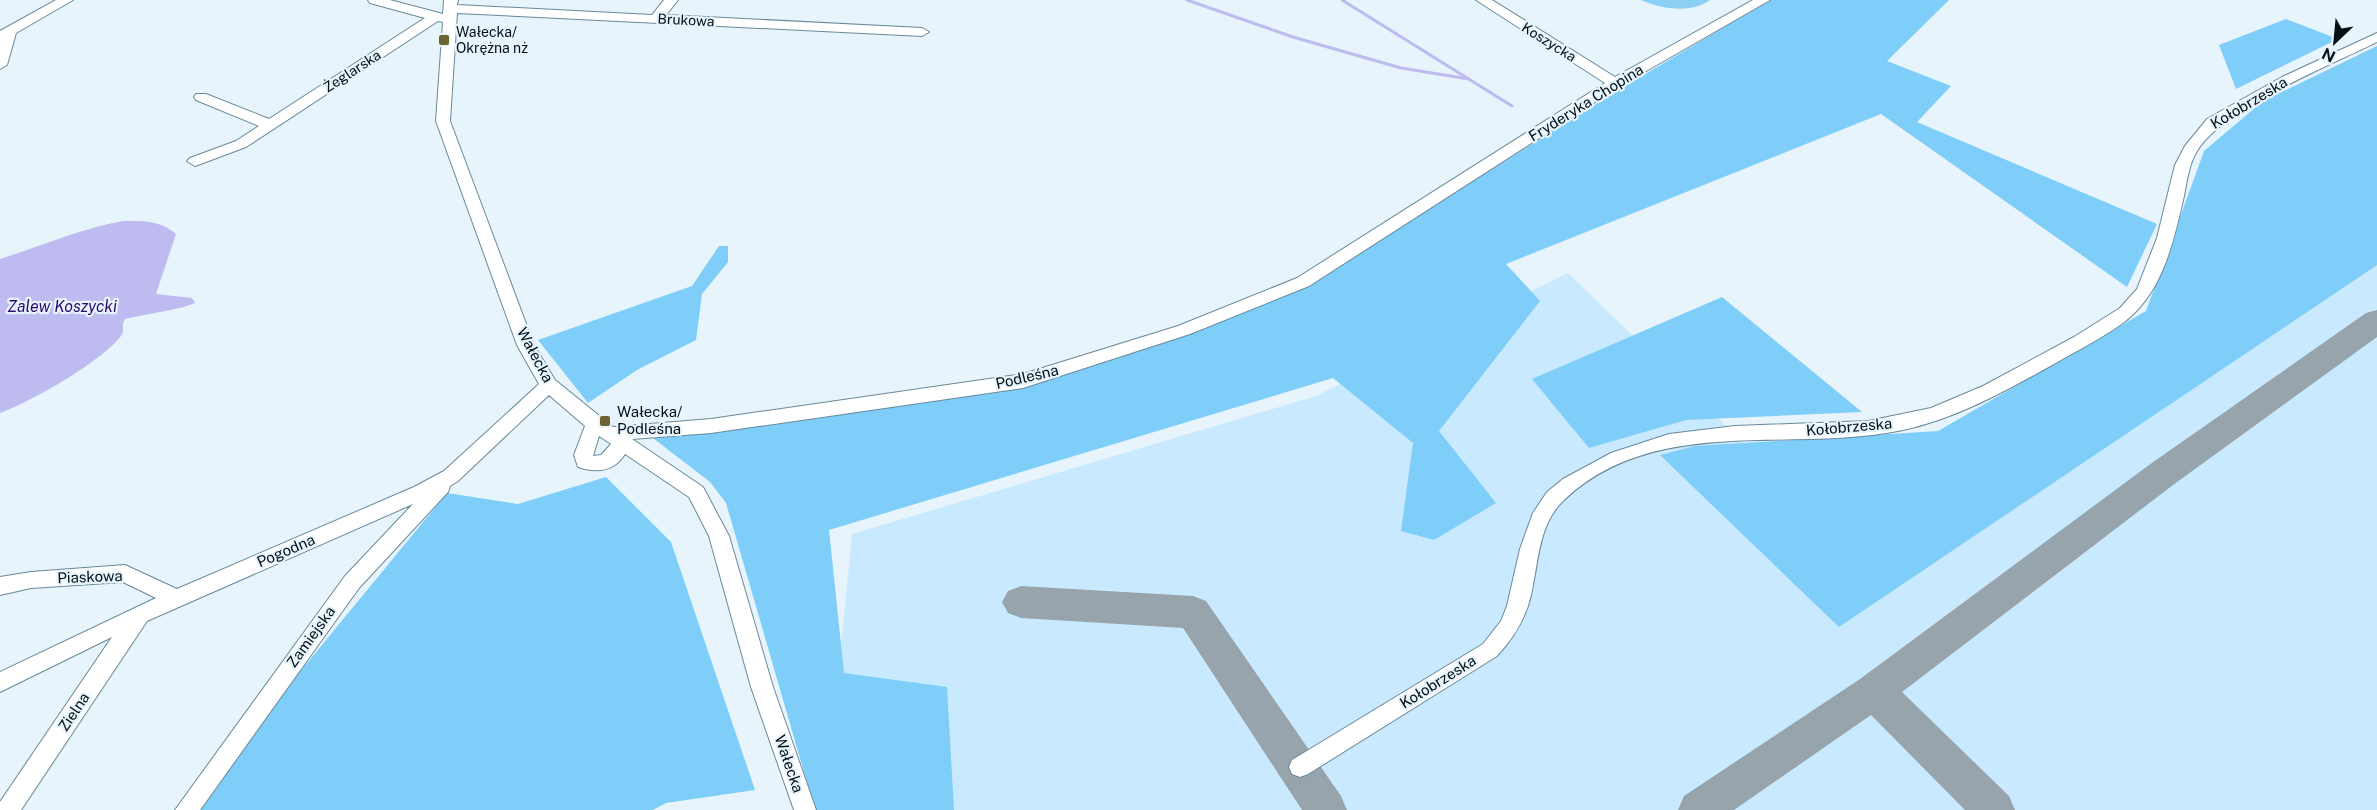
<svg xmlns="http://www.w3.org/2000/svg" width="2377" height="810" font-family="'Public Sans',sans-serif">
<rect width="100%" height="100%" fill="#e7f4fc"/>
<path fill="#c9eafe" d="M2377 224V810H825L852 534 1316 396 1568 273 1881 576Z"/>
<path fill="#8bcff4" d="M1641 0H1710C1691 14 1661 9 1641 0Z"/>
<g fill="#7ecef9">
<path d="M1770 0H1949L1887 61 1951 86 1917 122 2157 224 2127 287 1881 114 1506 264 1540 301 1439 431 1496 503 1434 540 1401 531 1413 443 1333 378 829 530 844 673 947 687 954 810H815L726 503 710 482 649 435 921 403 1042 379 1304 288 1615 92Z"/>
<path d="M2286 19 2338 39 2236 89 2219 45Z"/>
<path d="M2377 46V265L1839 627 1660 455 1695 446 1938 431 2146 311 2204 151 2263 101Z"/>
<path d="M719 246H728V262L702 294 696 340 637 370 588 403 538 340 692 286Z"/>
<path d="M1722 297 1862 412 1686 420 1589 448 1532 379Z"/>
<path d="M606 477 671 542 755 790 666 803 653 810H194L224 764 447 493 518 504Z"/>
</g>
<path fill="#bebbf0" d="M123 221C144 221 159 220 176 234L156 294 192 298 195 303C184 309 140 315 125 319 121 325 125 330 121 336 102 361 31 402 0 413V259C41 246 80 229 123 221Z"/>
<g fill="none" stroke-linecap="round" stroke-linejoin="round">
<g stroke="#bebbf0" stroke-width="3">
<path d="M1187 0 1293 37 1401 68 1469 79"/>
<path d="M1342 0 1512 106"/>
</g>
<g fill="#98a4ac" fill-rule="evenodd">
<path d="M2377 310V337L2173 485 1902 692 2009 796 2015 810H1965L1871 715 1734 810H1678L1684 796 1860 679 2149 465 2366 313Z"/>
<path d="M1021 586 1193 596 1206 601 1341 796 1347 810H1302L1183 628 1021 618 1008 613 1002 602 1008 591Z"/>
</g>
<g stroke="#68889a" stroke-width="2">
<g id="minor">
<path d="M56 0H73L16 33 7 65 0 69V31Z"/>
<path d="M368 0H390L443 14 444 0H458L457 5 652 15 664 0H678L666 15 922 28 929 32 922 36 457 13 450 121 534 345 555 380 613 427 711 419 1023 374 1178 326 1297 278 1605 83 1476 0H1492L1615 77 1753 0H1770L1620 86 1309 286 1190 334 1023 388 711 433 632 439 703 487 729 536 773 687 816 810H794L751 687 709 536 689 497 625 454C614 472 597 473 578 467L574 455 585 426 549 395 458 481 450 486 448 492 359 588 200 810H175L345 576 413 504 147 621 21 810H0V802L112 637 0 692V672L156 598 123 582 31 588 0 595V577L31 572 125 565 177 589 414 487 444 471 539 384 517 345 436 121 443 22 438 21 246 147 195 166 187 161 190 158 236 141 259 126 196 100 194 97 196 94H206L269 119 425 18 370 3ZM599 436 611 444 601 455 593 456Z"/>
<path d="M2377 33V42C2331 65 2222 109 2197 151 2189 164 2187 181 2184 196 2173 244 2162 296 2120 325 2099 340 2076 351 2054 364 2005 391 1958 418 1903 430 1791 454 1655 413 1563 501 1535 528 1539 572 1528 606 1521 626 1511 641 1497 656L1308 774 1300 777 1292 774 1289 767 1292 760 1483 644 1501 621 1507 606 1520 549 1533 513 1547 492 1563 479 1611 453 1669 434 1735 426 1868 421 1931 408 1983 386 2074 337 2120 308 2137 289 2157 238 2175 165 2185 146 2207 119 2282 77Z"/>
</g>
</g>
<use href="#minor" fill="#fff" fill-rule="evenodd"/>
</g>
<g fill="#6d6431" stroke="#e7f4fc" stroke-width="2">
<rect x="438" y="34" width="12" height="12" rx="3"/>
<rect x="599" y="415" width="12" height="12" rx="3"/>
</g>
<g text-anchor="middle" stroke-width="4.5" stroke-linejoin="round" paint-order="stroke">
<g font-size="14" fill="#040f16" stroke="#e7f4fc">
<text transform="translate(686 20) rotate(3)" y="5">Brukowa</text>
<text transform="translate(1549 42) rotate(32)" y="5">Koszycka</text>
<text transform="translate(352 71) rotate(-33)" y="5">Żeglarska</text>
</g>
<g font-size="14" fill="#040f16" stroke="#e7f4fc" text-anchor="start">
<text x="456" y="37">Wałecka/<tspan x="456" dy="16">Okrężna nż</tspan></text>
</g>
<g font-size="15" fill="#040f16" stroke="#e7f4fc">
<text transform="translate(1586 103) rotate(-32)" y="5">Fryderyka Chopina</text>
<text transform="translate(2249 103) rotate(-31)" y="5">Kołobrzeska</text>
<text transform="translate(535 355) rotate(62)" y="5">Wałecka</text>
<text transform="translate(1027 377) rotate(-13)" y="5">Podleśna</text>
<text transform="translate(1849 427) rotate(-5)" y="5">Kołobrzeska</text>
<text transform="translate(286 551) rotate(-23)" y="5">Pogodna</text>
<text transform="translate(90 577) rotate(-2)" y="5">Piaskowa</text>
<text transform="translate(311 637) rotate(-54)" y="5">Zamiejska</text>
<text transform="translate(1438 682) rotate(-32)" y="5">Kołobrzeska</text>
<text transform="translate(74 712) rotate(-56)" y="5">Zielna</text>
<text transform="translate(789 764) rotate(71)" y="5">Wałecka</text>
</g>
<g font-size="15" fill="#040f16" stroke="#e7f4fc" text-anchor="start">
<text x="617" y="417">Wałecka/<tspan x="617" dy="17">Podleśna</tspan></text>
</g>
<g font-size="16" font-style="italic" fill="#2d0a71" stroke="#e7f4fc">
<text x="62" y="312">Zalew Koszycki</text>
</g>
</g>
<g transform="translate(2335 42) rotate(206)" stroke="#e7f4fc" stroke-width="4.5" paint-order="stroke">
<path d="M0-4.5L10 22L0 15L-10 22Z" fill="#040f16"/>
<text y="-9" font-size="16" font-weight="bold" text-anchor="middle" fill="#040f16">N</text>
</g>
</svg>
